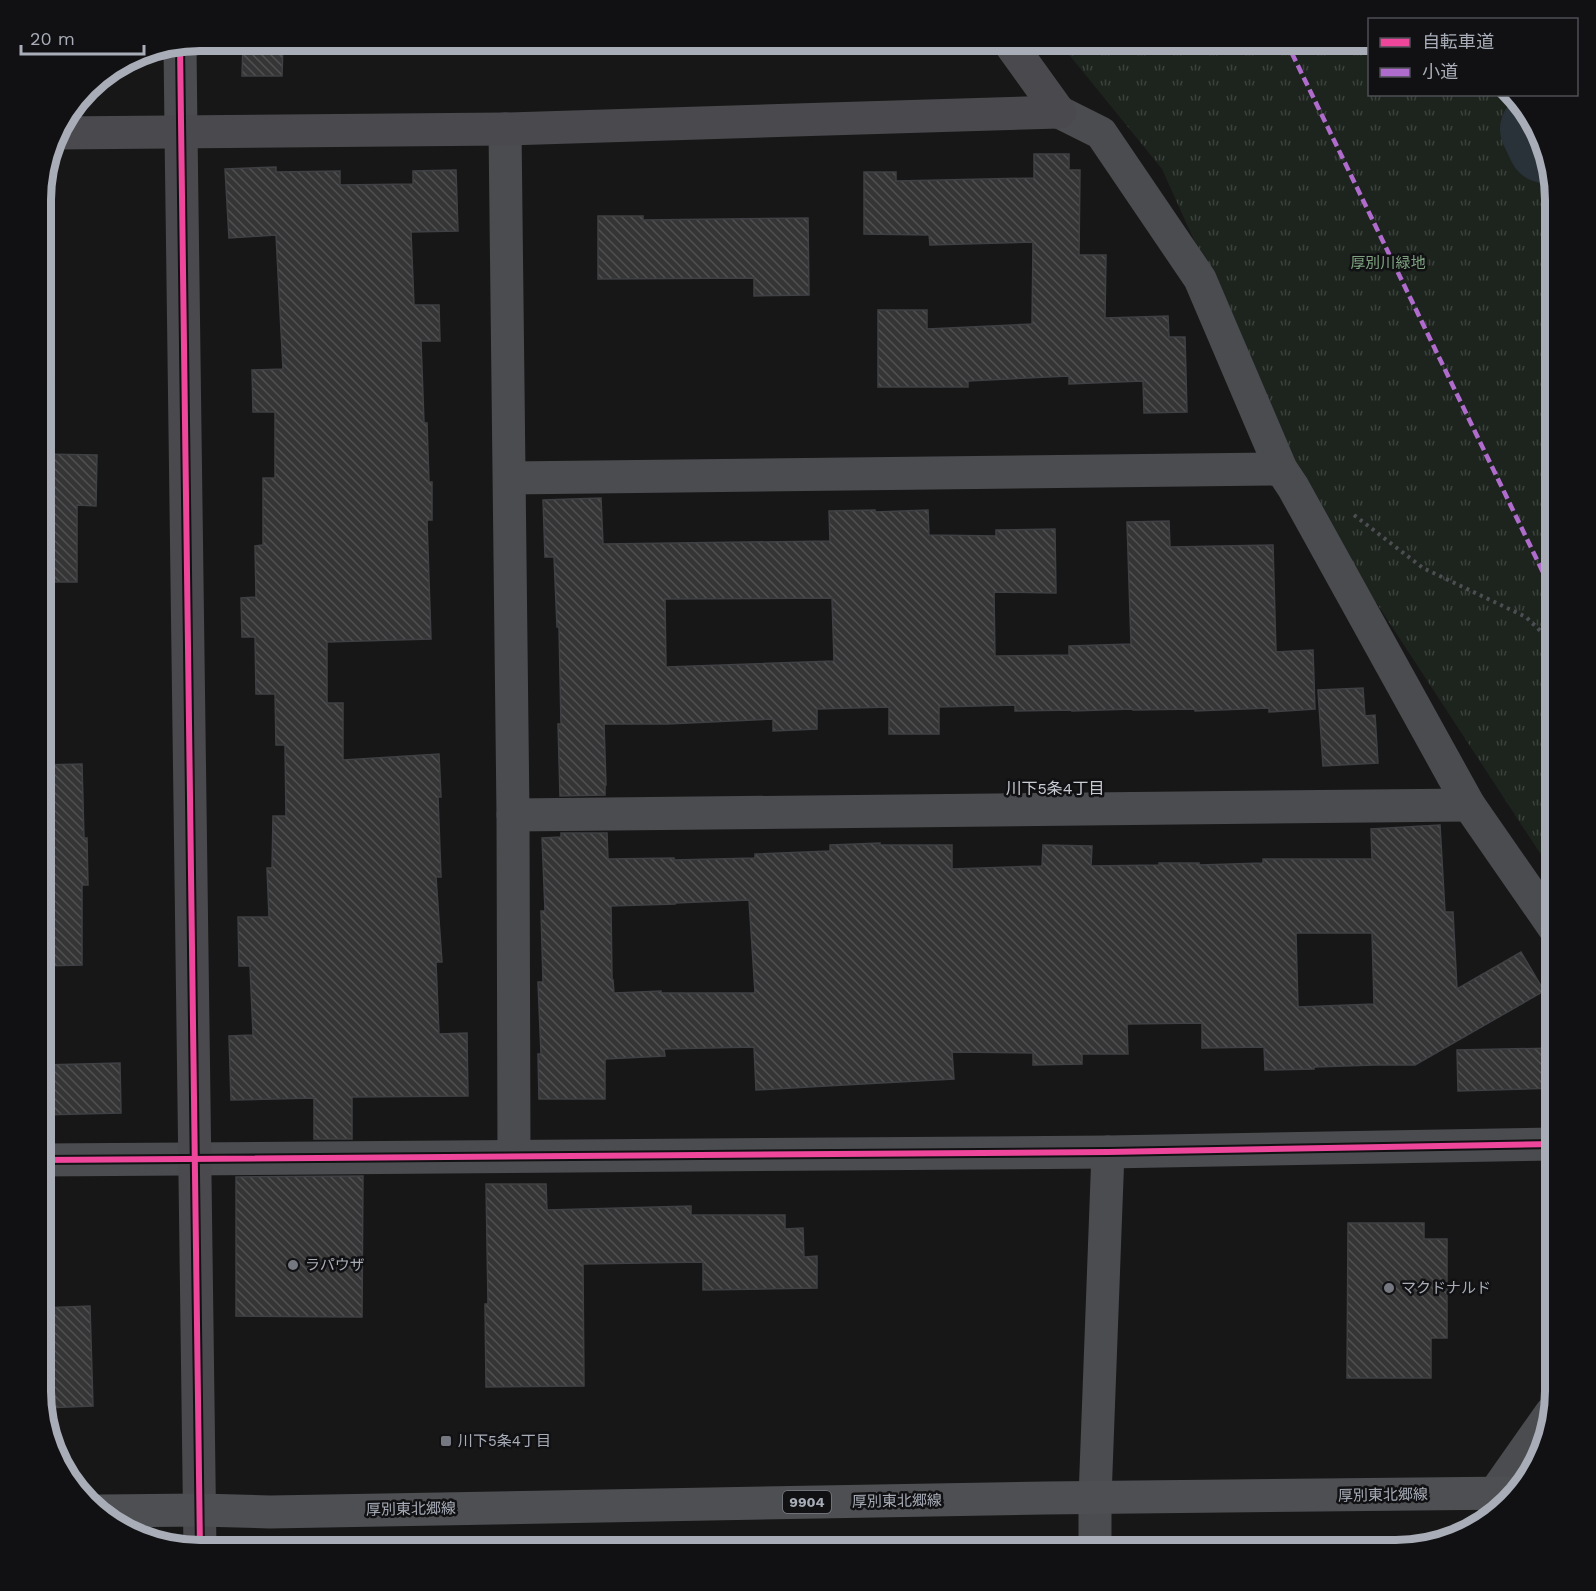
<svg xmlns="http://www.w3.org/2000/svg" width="1596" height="1591" font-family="'Work Sans','Noto Sans JP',sans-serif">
<defs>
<pattern id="park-tufts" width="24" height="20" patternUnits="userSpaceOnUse" patternTransform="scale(1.5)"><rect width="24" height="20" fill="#1d241e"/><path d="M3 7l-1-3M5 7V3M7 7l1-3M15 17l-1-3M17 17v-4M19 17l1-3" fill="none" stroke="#3b413d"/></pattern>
<pattern id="building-back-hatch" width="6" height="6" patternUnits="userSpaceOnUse" patternTransform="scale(1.5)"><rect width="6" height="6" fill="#353536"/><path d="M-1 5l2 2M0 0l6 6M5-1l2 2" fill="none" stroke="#4f5051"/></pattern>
</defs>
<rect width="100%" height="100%" fill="#171717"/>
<path fill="url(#park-tufts)" d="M1058 41H1369L1370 94 1516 95 1543 139 1555 200V876L1315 509 1162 169Z"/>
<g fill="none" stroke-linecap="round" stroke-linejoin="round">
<path stroke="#2a3239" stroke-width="74" d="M1537 129 1545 146"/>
</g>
<g fill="url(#building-back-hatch)" stroke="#3f4043" stroke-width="1.5" fill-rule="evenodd">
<path d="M243 42 283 43 282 76H242Z"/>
<path d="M1034 154H1069V170H1080L1079 255H1106L1105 318 1168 316 1169 337H1185L1187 412 1144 413 1143 381 1069 384V376L968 381V387H878V310H927V329L1032 324 1033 242 930 245 929 235 864 234V172H896V181L1034 178Z"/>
<path d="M276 167V172L340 171V185L413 184V171L456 170 458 231 411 232 414 305H439L440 341H421L424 423H427L429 482H432V520H427L431 639 327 642V703H343V760L439 754 441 797H438L441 877H436L442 962H436L439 1034 467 1033 468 1096 352 1097V1139H314V1098L231 1100 229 1036 253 1035 250 966H239L238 917H269L267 868H272L273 816H286L285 745H276L275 694H256L255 637H242L241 598 256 597 255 546 263 545V478H275V412H253L252 370 283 369 276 235 229 238 225 169Z"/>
<path d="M598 216H643V220L808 218 809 295 754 296V278L598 279Z"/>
<path d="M41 454 97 455 96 506 77 505V582H41Z"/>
<path d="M601 498 603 544 830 541 829 511 875 510V512L928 510 929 535 996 536V530L1055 529 1056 593 994 592 995 656 1069 655V646L1131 644 1127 522 1169 521 1170 547 1273 545 1276 652 1313 650 1315 709 1269 712V708L1195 711V709L1133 710V709L1072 711V710L1015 711V705L939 707V734H889V707L817 709V729L773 731V719L667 724H604L606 785H605V795L560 796 558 724H561L559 627H557L554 557H545L543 500ZM832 598 834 661 666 667 665 599Z"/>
<path d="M1363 688 1365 716 1375 715 1378 763 1323 766 1318 690Z"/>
<path d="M82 764 84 838H87L88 885H82V965L41 966V765Z"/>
<path d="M1440 825 1445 912H1453L1457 989 1521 952 1544 991 1415 1065H1375L1314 1067V1069L1265 1070 1264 1047 1202 1048V1023L1127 1024 1128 1054H1082V1064L1033 1065V1053L952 1052 954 1079 826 1086 756 1090 754 1047 664 1049 665 1056 605 1059V1099H539L538 1054H541L538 982H543L541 911H545L542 838 561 837V833H607L608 859 674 858V860L755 858V854L830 851V845L880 843V845H952V869L1042 866 1043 845 1092 846 1091 866 1159 865V863H1199V865L1263 863V859H1372L1371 829ZM749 900 755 993H661V991L614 993 613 980H612L611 906 675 904V903ZM1296 933H1372L1374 1004 1298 1007Z"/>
<path d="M1556 1048V1088L1458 1091 1457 1050Z"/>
<path d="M120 1063 121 1113 41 1115V1065Z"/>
<path d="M363 1176 362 1317 236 1316V1177Z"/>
<path d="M486 1184H546L547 1210 691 1206V1215H785V1229L803 1228 804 1257 817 1256V1288L703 1290V1262L583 1264 584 1386 486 1387 485 1304H488Z"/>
<path d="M1348 1223H1424V1239H1447V1338H1431V1378H1347Z"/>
<path d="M90 1306 93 1406 44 1408 40 1391 41 1308Z"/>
</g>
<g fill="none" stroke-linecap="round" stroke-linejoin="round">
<path stroke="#4d4e52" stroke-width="4" stroke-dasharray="3 4.5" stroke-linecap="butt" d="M1354 515 1423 568 1526 617 1555 645"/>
<g stroke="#4b4c50" stroke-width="33">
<path d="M180 45 181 132"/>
<path d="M1059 112 1101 133 1200 279 1281 469 1293 487 1469 805 1555 929"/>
<path d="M505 129 513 815 514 1156"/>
<path d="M510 478 1281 469"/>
<path d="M513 815 1469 805"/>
<path d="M41 1160 1108 1152 1555 1144"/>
<path d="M1498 1513 1494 1494 1551 1413"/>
<path d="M1095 1550V1498L1108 1152"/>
</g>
<g stroke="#4a4a4e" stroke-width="33">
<path d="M1008 41 1059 112"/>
<path d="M181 132 200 1550"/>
<path d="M56 133 505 129 1059 112"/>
</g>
<path stroke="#4d4f52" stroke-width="33" d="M101 1511 200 1510 270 1512 1045 1498 1514 1493"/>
<path stroke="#b06ccc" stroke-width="4.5" stroke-dasharray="9 4.5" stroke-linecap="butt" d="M1286 41 1555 597"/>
<g stroke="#111113" stroke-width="10">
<g id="cycleway">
<path d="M180 45 200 1550"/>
<path d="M41 1160 1108 1152 1555 1144"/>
</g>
</g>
<use href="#cycleway" stroke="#ed469a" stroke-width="6"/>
</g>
<g fill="#757880" stroke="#111113" stroke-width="2">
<circle cx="293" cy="1265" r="6"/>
<circle cx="1389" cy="1288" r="6"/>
<rect x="440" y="1435" width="12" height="12" rx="3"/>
</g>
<g text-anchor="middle" stroke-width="5" stroke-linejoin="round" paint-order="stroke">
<rect fill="#111113" stroke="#7b7e86" stroke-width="1.5" x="783" y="1491" width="48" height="22" rx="4.5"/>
<g font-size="14" font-weight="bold" fill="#a8adb8">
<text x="807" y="1507">9904</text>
</g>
<g font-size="15" fill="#7fa381" stroke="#111113">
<text x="1388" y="268">厚別川緑地</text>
</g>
<g font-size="15" fill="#a8adb8" stroke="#111113" text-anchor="start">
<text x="305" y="1270">ラパウザ</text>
<text x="1401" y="1293">マクドナルド</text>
<text x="458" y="1446">川下5条4丁目</text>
</g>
<g font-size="15" fill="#a8adb8" stroke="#111113">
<text transform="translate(1383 1495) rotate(-1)" y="5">厚別東北郷線</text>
<text transform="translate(897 1501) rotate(-1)" y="5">厚別東北郷線</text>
<text transform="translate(411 1509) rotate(-1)" y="5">厚別東北郷線</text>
</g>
<g font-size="16" fill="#c9ccd4" stroke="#111113">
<text x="1055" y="794">川下5条4丁目</text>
</g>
</g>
<path d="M0 0H1596V1591H0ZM200 51H1396A149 149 0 0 1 1545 200V1391A149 149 0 0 1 1396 1540H200A149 149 0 0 1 51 1391V200A149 149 0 0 1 200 51Z" fill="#111113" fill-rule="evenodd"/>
<path fill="none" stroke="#a8adb8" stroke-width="8" d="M200 51H1396A149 149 0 0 1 1545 200V1391A149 149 0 0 1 1396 1540H200A149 149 0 0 1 51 1391V200A149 149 0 0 1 200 51Z"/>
<rect x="1368" y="18" width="210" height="78" fill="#111113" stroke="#4d4f55" stroke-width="1.5"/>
<rect x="1380" y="38" width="30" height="9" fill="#ed469a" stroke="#4d4f55" stroke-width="1.5"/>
<text x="1422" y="48" font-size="18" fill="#a8adb8">自転車道</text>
<rect x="1380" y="68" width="30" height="9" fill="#b06ccc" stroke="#4d4f55" stroke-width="1.5"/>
<text x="1422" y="78" font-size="18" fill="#a8adb8">小道</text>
<path d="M21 45v9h123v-9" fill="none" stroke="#a8adb8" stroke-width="3"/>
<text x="30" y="45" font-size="18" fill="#a8adb8" stroke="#111113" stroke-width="4.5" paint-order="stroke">20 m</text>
</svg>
